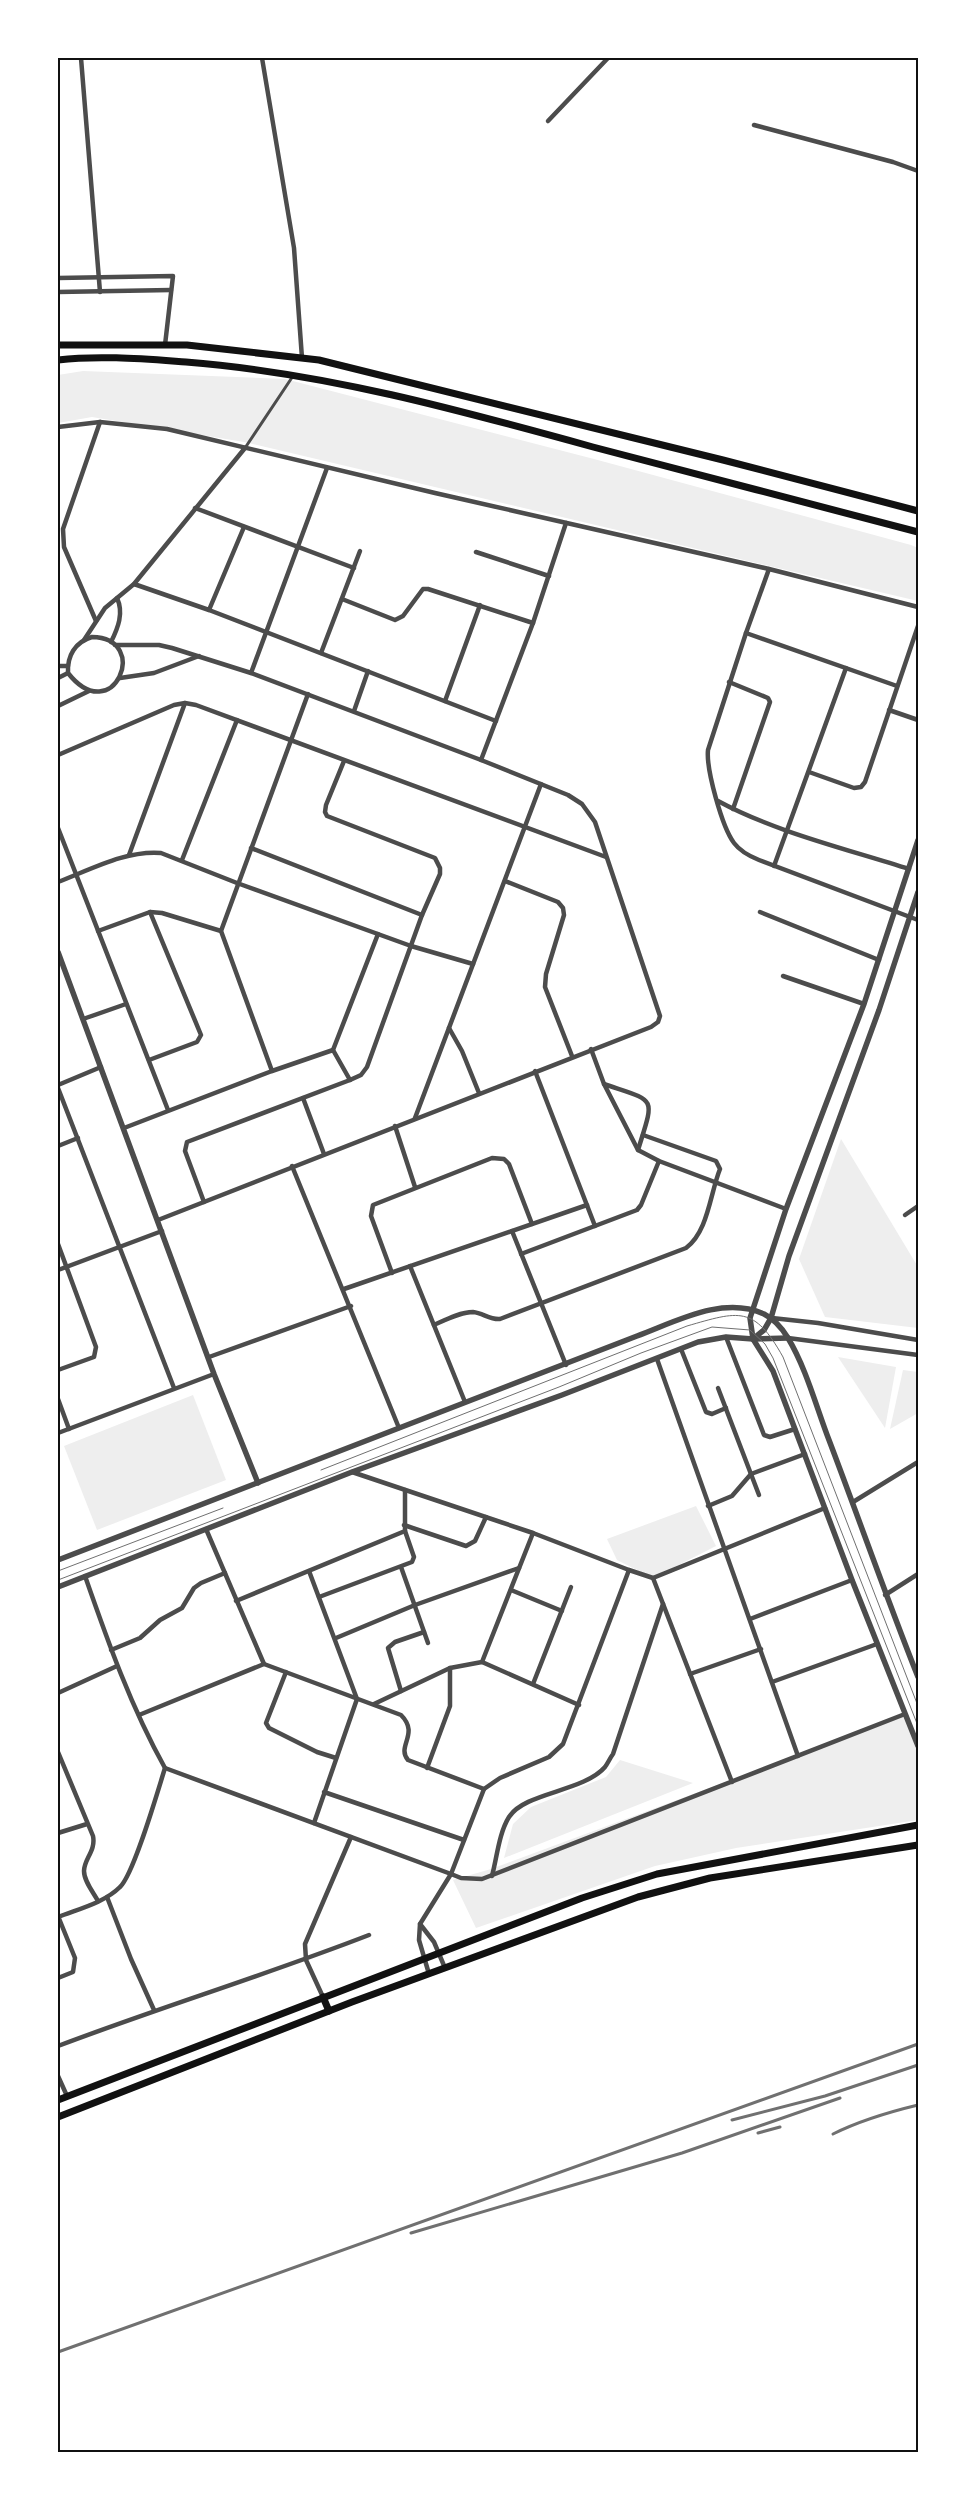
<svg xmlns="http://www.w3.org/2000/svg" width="976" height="2510" font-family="'DM Sans',sans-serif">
<rect width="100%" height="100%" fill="#fff"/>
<g fill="#eee">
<path d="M83 371 285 379 594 459 911 545 918 548V601L244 442 92 417 58 423V375Z"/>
<path d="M841 1139 918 1267V1328L825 1317 799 1259Z"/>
<path d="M838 1357 896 1367 885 1428Z"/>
<path d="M903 1370 918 1372V1413L890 1429Z"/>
<path d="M193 1395 226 1480 97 1530 64 1446Z"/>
<path d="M696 1506 716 1546 653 1578 617 1560 607 1539Z"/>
<path d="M906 1715 918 1750V1820L736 1848 655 1866 476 1928 453 1880 491 1869Z"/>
<path d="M620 1760 693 1783 504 1858 513 1824 531 1807 606 1777Z"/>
</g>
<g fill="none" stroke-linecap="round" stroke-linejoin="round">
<path stroke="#4c4c4c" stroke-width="3" d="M245 448 293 376"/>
<g stroke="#4c4c4c" stroke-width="4.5">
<path d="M81 58 100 292"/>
<path d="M262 58 294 248 302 358"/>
<path d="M548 121 608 58"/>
<path d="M754 125 893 162 918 171"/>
<path d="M58 278 173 276 165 345"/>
<path d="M58 292 171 290"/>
<path d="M58 427 100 422 167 429 435 493 769 569 918 607"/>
<path d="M195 508 354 568"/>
<path d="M476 552 549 576"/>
<path d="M769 569 746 633 708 750C706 769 722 827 734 843 740 851 749 856 759 860L918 920"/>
<path d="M134 584 209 610 496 721"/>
<path d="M342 599 395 620 403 616 423 589H428L533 623"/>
<path d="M209 610 244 527"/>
<path d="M96 621 64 547 63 529 100 422"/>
<path d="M746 633 897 686"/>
<path d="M92 637C152 638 113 730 68 673 67 656 75 642 92 637Z"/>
<path d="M84 640 105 608 134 584 245 448"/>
<path d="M111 642C118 628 124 613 117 598"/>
<path d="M115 645H159L172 648 251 673 481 760 568 795 582 804 595 822 660 1016 658 1022 651 1027 158 1220"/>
<path d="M321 653 360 551"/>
<path d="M58 666H68"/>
<path d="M251 673 327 468"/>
<path d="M58 678 68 673"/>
<path d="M120 678 154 673 199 656"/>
<path d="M729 682 768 698 770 702 733 809"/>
<path d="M445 701 480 605"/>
<path d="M58 706 89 691"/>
<path d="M889 710 918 720"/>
<path d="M354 711 368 671"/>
<path d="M58 755 174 705 185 703 196 705 606 857"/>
<path d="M481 760 533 623 566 523"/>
<path d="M809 772 854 788 861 787 865 782 918 626"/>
<path d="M718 801C775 832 847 849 909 869"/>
<path d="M58 828 168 1110"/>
<path d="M251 848 422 915"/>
<path d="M129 855 185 703"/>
<path d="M182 860 237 720"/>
<path d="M774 866 846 668"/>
<path d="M505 881 558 902 563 908 564 915 546 974 545 987 572 1056"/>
<path d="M58 882C90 870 126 850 161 853L237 883 411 946 473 964"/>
<path d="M760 912 879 960"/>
<path d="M98 931 150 912 162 913 221 931"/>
<path d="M783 976 864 1004"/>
<path d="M83 1019 126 1004"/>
<path d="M449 1028 462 1051 479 1093"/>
<path d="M591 1049 604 1084 638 1150 659 1161 786 1209"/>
<path d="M149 1060 197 1042 201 1035 150 912"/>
<path d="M272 1071 221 931 308 694"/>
<path d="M535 1071 595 1226"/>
<path d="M350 1080 333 1050 378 934"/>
<path d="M604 1084C657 1102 655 1095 638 1150"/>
<path d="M58 1085 101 1067"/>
<path d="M58 1088 174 1388"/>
<path d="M303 1098 324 1154"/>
<path d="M415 1118 541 784"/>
<path d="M395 1126 415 1187"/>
<path d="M124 1128 272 1071 333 1050"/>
<path d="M58 1146 78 1138"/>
<path d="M292 1166 399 1428"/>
<path d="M204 1202 185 1151 187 1142 350 1080 361 1075 367 1067 422 915 440 874V868L435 858 327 816 325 812 326 805 344 761"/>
<path d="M905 1215 918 1206"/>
<path d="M512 1231 566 1365"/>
<path d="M58 1244 96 1347 94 1357 58 1370"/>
<path d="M521 1254 637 1210 641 1205 659 1161"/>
<path d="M410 1266 465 1402"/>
<path d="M58 1270 162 1231"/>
<path d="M392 1273 371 1216 373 1205 492 1158 504 1159 509 1164 532 1224"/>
<path d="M344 1289 587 1205"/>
<path d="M772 1318 818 1323 918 1340"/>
<path d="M434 1325C445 1320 460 1312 473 1312 483 1313 490 1320 500 1319L686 1248C708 1232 710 1194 720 1169L716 1161 643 1135"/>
<path d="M726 1337 764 1435 770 1437 795 1429"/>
<path d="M788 1338 918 1355"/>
<path d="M681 1349 706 1412 712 1414 726 1408"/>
<path d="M209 1357 351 1306"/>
<path d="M657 1359 798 1756"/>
<path d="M718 1388 759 1495"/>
<path d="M58 1399 69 1429"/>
<path d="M58 1433 214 1374"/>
<path d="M352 1472 533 1533 629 1570 563 1744 549 1757 500 1778 484 1789 451 1874 420 1924 419 1940 429 1974"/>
<path d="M853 1502 918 1462"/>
<path d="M708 1506 732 1496 751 1474 805 1454"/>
<path d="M404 1525 466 1546 475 1541 486 1517"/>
<path d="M206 1529 264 1664 401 1715C420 1734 396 1746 408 1760L484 1789"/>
<path d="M401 1567 428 1643"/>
<path d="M629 1570 653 1578 825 1508"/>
<path d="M309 1571 357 1699 314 1823"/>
<path d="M653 1578 732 1782"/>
<path d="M511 1590 562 1611"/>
<path d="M885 1595 918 1574"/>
<path d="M319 1597 412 1562 414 1557 405 1531"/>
<path d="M236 1601 405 1531V1490"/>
<path d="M750 1619 852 1580"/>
<path d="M336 1638 415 1605 519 1568"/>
<path d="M111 1650 140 1638 160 1620 182 1608 194 1588 201 1583 225 1573"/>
<path d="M482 1662 579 1705"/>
<path d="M286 1672 266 1723 269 1728 317 1752 336 1758"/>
<path d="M690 1674 761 1649"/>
<path d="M772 1682 877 1644"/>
<path d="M533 1684 571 1587"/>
<path d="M401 1691 388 1648 395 1642 424 1632"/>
<path d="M58 1693 117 1666"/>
<path d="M374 1704 450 1668 482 1662 533 1533"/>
<path d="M139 1715 264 1664"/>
<path d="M58 1752 93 1836C96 1851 84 1859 84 1871 84 1881 93 1892 98 1901"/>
<path d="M165 1768 451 1874 461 1878 482 1879 905 1714"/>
<path d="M427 1768 450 1706V1668"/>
<path d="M324 1792 464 1840"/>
<path d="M58 1833 87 1824"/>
<path d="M492 1876C497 1857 499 1833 509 1817 525 1792 583 1792 605 1767 608 1763 610 1758 613 1754L663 1604"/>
<path d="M107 1897 131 1959 154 2010"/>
<path d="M58 1917C78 1909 104 1903 120 1887 134 1874 158 1790 165 1768 131 1707 108 1642 85 1576"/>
<path d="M420 1924 434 1942 445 1968"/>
<path d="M58 1978 73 1972 75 1958 58 1916"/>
<path d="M323 1997 306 1960 305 1944 351 1837"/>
<path d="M58 2046C161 2007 266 1975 369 1935"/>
<path d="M58 2076 67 2096"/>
</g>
<g stroke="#4c4c4c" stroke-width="5.5">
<path d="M918 840 864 1004 786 1209 750 1318 753 1339 773 1371 852 1580 918 1746"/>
<path d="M58 952 214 1374 258 1483"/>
<path d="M753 1339 764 1330 771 1318 789 1256 879 1010 918 892"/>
<path d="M58 1560 637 1336C675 1322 723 1295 764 1314 774 1319 782 1328 788 1338 806 1368 816 1406 829 1440 859 1519 887 1599 918 1677"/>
<path d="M58 1587 352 1472 562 1395 698 1342 726 1337 753 1339 788 1338"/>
</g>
<g stroke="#111" stroke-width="7">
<path d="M58 345H187L319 360 723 460 918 511"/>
<path d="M58 360C99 355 144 359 186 362 325 373 459 410 593 447 701 476 810 503 918 532"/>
<path d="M323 1997 329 2011"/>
<path d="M58 2100 582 1898 657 1874 918 1825"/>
<path d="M58 2117 352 2002 638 1897 710 1878 918 1845"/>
</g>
<g stroke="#707070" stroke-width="1">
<path d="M321 1470 687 1326C739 1311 754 1305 783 1357L918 1706"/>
<path d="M58 1571 223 1508"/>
<path d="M58 1580 559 1387 641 1353 712 1327 750 1330 765 1344 773 1358 918 1726"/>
</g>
<g stroke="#707070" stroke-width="3">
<path d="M732 2120 825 2096 918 2065"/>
<path d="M758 2133 780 2127"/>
<path d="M833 2134C861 2120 889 2112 918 2105"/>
<path d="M411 2233 682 2153 840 2098"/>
<path d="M58 2352 918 2044"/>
</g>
</g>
<rect width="976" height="2510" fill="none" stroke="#ffffff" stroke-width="118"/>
<rect x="59" y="59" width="858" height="2392" fill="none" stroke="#111" stroke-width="2"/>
</svg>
